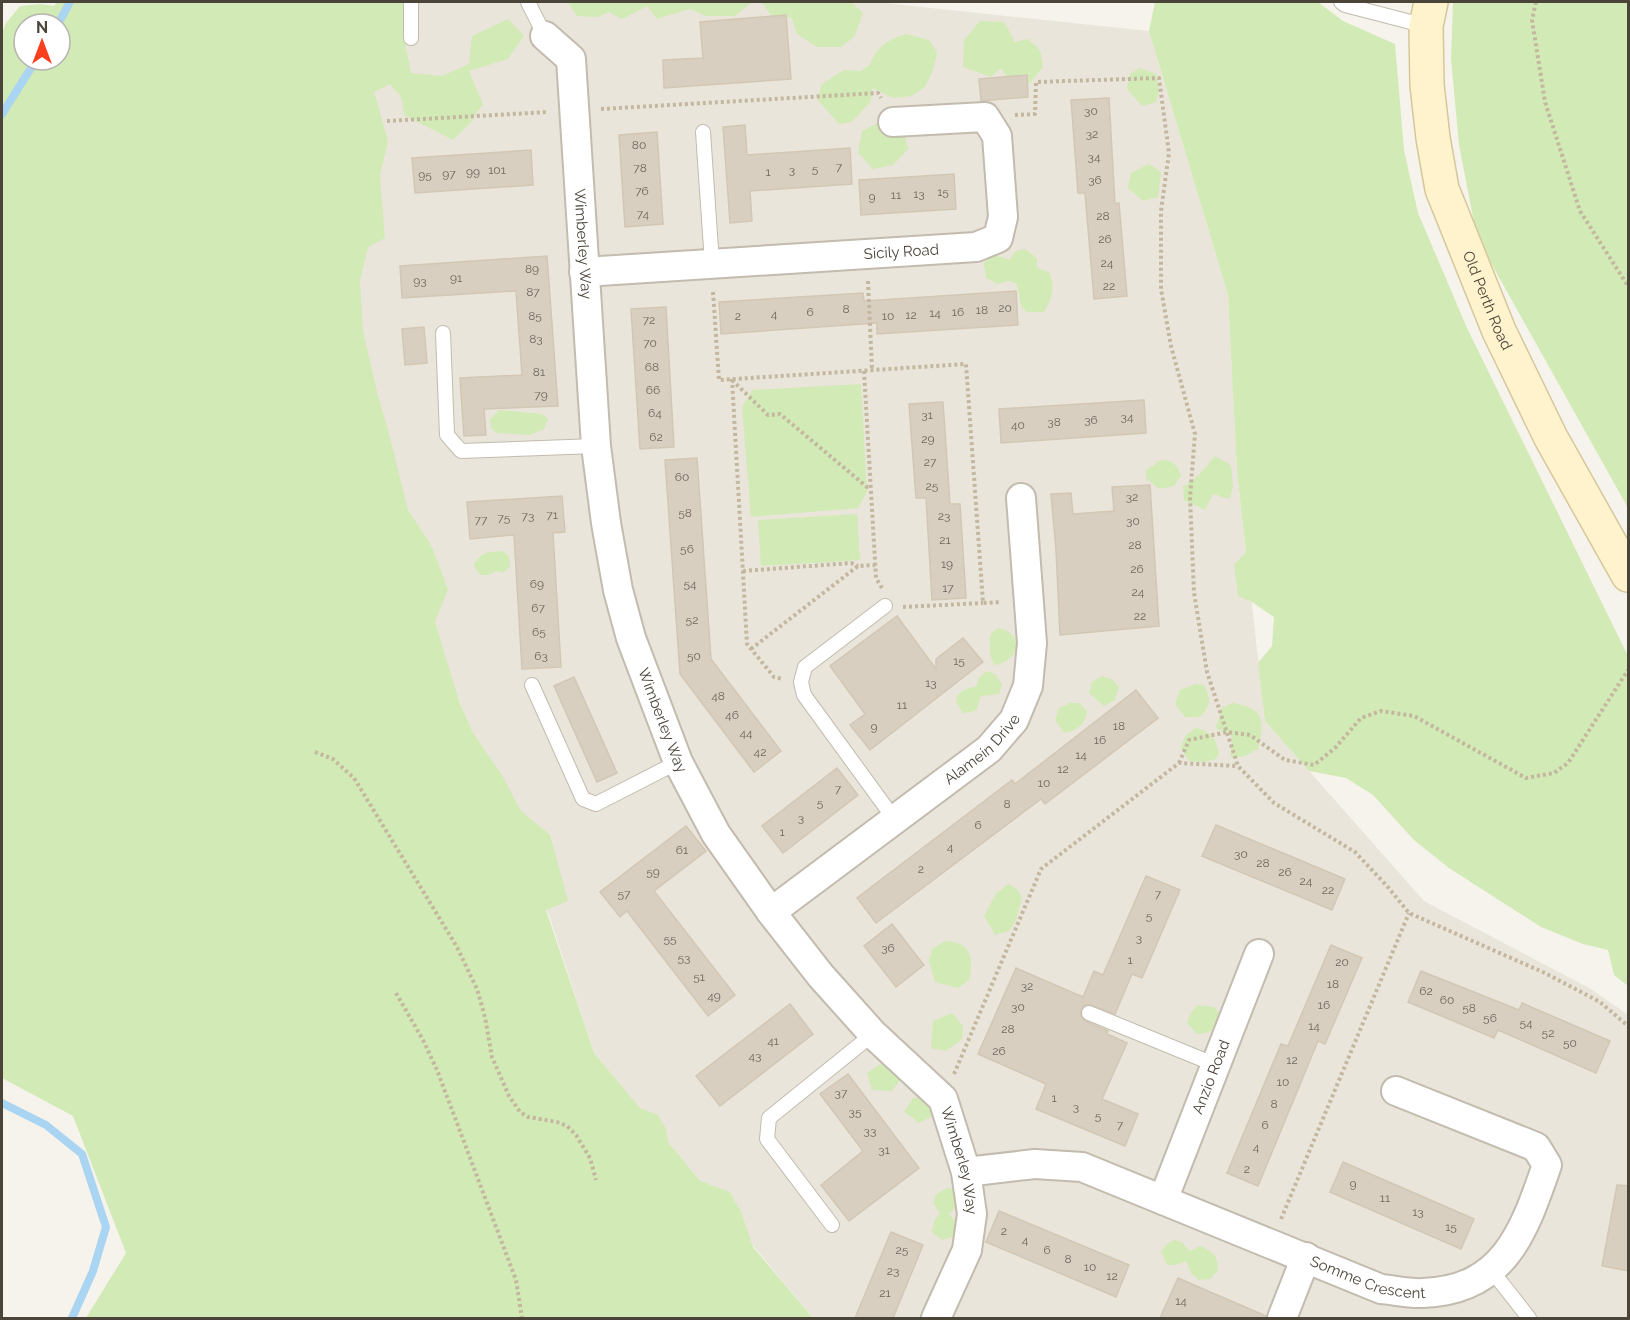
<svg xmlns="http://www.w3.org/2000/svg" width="1630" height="1320" font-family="Raleway,sans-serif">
<rect width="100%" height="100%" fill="#f6f3ec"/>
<path fill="#eae5da" d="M392 2H875L1149 31 1228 295 1237 472 1265 721 1424 901 1591 989 1628 1015V1318H813L594 1053 550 918 367 480 312 10Z"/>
<g fill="#d2eab5" fill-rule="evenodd">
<path d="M57 2H404V38L411 73 442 76 469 64 472 36 508 19 524 36 508 59 469 71 483 104 470 123 453 140 404 115 401 97 390 84 374 92 388 141 380 176 385 238 368 247 360 281 363 331 377 392 391 441 408 510 431 545 448 589 435 622 459 701 473 733 502 775 520 810 550 835 568 901 546 910 594 1053 640 1108 658 1115 666 1129 668 1142 700 1181 730 1192 741 1212 753 1247 813 1318H86L126 1253 73 1116 2 1078V33L6 23 20 6 40 4 54 6ZM24 24H60V60H24Z"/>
<path d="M568 2H752L735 16H706L690 9 657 19 647 6 622 19 609 12 598 17 577 16Z"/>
<path d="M762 2H851L863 13 854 37 841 47H817L797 34 792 18 772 17Z"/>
<path d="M1155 2H1318L1343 21 1395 44 1404 150 1418 213 1467 328 1628 656V986L1614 975 1608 950 1583 944 1541 927 1449 868 1414 840 1373 795 1346 778 1309 771 1265 721 1258 663 1272 646 1274 617 1252 602 1238 596 1234 565 1246 552 1237 472 1228 295 1149 31Z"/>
<path d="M1453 2H1628V508L1477 238 1459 145 1451 59Z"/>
<path d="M980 21 1004 22 1015 42 1028 39 1040 50 1043 67 1028 85 1015 89 1001 68 991 77 963 67 964 40Z"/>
<path d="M906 34 929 40 937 52 933 71 925 87 911 96 893 98 873 88 870 102 852 122 839 124 818 100 821 85 844 70 861 71 870 65C876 47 889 39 906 34Z"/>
<path d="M1140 68 1156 74 1159 90 1156 102 1142 106 1127 89 1130 74Z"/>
<path d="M882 121 903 127 908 149 893 165 873 169 858 153 862 131Z"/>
<path d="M1149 164 1161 172 1158 197 1143 201 1128 188 1131 173Z"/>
<path d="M1025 249 1037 258V268L1049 272C1056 287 1052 298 1044 312H1026L1021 306 1017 284 1009 281 997 284 986 278 984 263 992 254 1009 260 1016 251Z"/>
<path d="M861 384 867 492 858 508 751 517 742 407 752 390Z"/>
<path d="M500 410 542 414 548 419 544 429 530 435 496 433 491 428 490 419Z"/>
<path d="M1215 456 1231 465 1233 485 1230 499 1213 494 1205 510 1184 500 1183 487 1199 475Z"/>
<path d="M1161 460C1173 460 1176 464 1181 475L1174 486 1159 489 1146 478V470Z"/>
<path d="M857 514 860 560 761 566 758 520Z"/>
<path d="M502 551C509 554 510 558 510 566L503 573 495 571 489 575H480L474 565C480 552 489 552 502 551Z"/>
<path d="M998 628C1026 634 1020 661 994 665 989 654 989 645 991 633Z"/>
<path d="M986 671 995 674 1002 684 999 694 981 696 976 711 963 713 956 702 958 694 968 688 976 687 979 678Z"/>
<path d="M1102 676 1113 680 1119 687 1115 700 1104 706 1089 693 1092 682Z"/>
<path d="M1196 684 1204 685C1211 699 1211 705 1200 717H1185L1175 704 1180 690Z"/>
<path d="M1070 703H1079L1087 711C1085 725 1078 730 1064 733L1055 720 1059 708Z"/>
<path d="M1232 703C1265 708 1265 720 1258 749L1243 757H1231C1230 749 1233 743 1231 735L1216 728 1222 708Z"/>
<path d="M1196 728C1212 732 1216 739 1219 754L1216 759 1204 762 1189 761 1181 748 1185 736Z"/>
<path d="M1008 884 1017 889 1022 898 1016 920 1009 931 995 935 984 916 996 894Z"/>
<path d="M945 941C971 942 974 958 969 980L958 988 935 982 929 961 932 949Z"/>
<path d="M1197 1005 1214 1007 1219 1013C1217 1029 1212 1033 1197 1034L1187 1023 1190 1014Z"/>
<path d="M952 1013 963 1026 962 1039 946 1051 931 1048 933 1021Z"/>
<path d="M881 1064 895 1068 903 1076 892 1091 872 1090 867 1073Z"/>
<path d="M930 1095 935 1106 933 1116 919 1123 904 1112 913 1098Z"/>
<path d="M947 1188 955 1189 957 1206 949 1214 957 1223 955 1236 942 1240 932 1232 934 1221 940 1213 934 1205 935 1195Z"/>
<path d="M1175 1240 1183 1243 1189 1251 1201 1246C1213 1252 1218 1256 1218 1270L1210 1279 1199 1280 1191 1273 1186 1261 1176 1265H1167L1161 1252 1167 1244Z"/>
</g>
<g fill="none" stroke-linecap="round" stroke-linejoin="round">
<g stroke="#a9d4f2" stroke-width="8">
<path d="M58 24 70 2"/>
<path d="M2 114 36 60"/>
<path d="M2 1103 46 1125 82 1154 106 1227 93 1271 72 1318"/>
</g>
</g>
<g fill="#d8cfc1" stroke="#d3c7b4" stroke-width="1.5">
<path d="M786 15 791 79 664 88 663 60 703 58 700 22Z"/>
<path d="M1027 75 1028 97 981 101 979 79Z"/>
<path d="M1109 98 1115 204 1119 203 1127 296 1094 299 1085 193H1078L1071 100Z"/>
<path d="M745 125 747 155 850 148 852 184 750 191 752 221 730 223 723 127Z"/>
<path d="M657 132 663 224 625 227 619 135Z"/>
<path d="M531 150 533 185 415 193 412 158Z"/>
<path d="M954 174 956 209 861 215 859 180Z"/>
<path d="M547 256 558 406 484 409 486 435 464 436 460 378 522 375 516 291 402 298 400 266Z"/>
<path d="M1016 291 1018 325 877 334V323L721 334 719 302 863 293 864 301Z"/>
<path d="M666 307 674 447 640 449 631 309Z"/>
<path d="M424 327 427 363 405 365 402 329Z"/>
<path d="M1144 400 1146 433 1001 443 999 409Z"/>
<path d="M943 402 950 504H960L966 598 932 600 926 498H916L909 404Z"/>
<path d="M697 458 711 659 781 751 754 772 680 674 665 460Z"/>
<path d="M1150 485 1159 626 1060 635 1056 550 1051 494 1071 493 1073 514 1114 511 1112 487Z"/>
<path d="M562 496 565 532 553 533 561 667 522 669 514 535 470 539 467 502Z"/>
<path d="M897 616 936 669V659L963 638 983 662 870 750 850 725 865 714 830 666Z"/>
<path d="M574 677 617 773 597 782 554 686Z"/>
<path d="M1136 690 1158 718 1045 804 1041 799 876 923 857 898 1012 780 1015 784Z"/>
<path d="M837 768 858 795 783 853 762 826Z"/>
<path d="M1216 825 1345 879 1332 910 1202 856Z"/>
<path d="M686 826 706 851 654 891 735 995 708 1016 627 911 620 917 600 892Z"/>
<path d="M1146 876 1180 890 1142 978 1132 974 1115 1014 1088 1004 1083 1006 1080 1014 1085 1021 1108 1031 1107 1034 1127 1043 1102 1099 1138 1114 1125 1146 1036 1109 1046 1084 978 1054 1016 968 1083 997 1094 971 1103 975Z"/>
<path d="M892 924 924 965 896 987 864 946Z"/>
<path d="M1331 945 1362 958 1325 1044 1318 1041 1258 1186 1227 1173 1281 1044 1288 1046Z"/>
<path d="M1421 971 1519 1010 1522 1003 1610 1041 1596 1073 1498 1030 1494 1038 1408 1002Z"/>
<path d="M790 1004 813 1034 720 1106 696 1076Z"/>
<path d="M848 1074 919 1168 849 1221 821 1185 863 1151 820 1094Z"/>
<path d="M1343 1162 1474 1219 1461 1249 1330 1192Z"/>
<path d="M1617 1185 1629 1186V1271L1602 1266Z"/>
<path d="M999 1211 1129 1265 1116 1297 986 1242Z"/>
<path d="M891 1232 923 1245 914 1267 893 1318H855Z"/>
<path d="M1178 1278 1266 1316V1318H1160Z"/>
</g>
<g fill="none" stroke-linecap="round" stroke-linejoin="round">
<g stroke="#c2bbae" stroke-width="16">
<g id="service">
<path d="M528 2 545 36"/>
<path d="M1341 2 1345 5 1426 26"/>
<path d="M411 38V2"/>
<path d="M703 132 712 263"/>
<path d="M443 333 447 435 461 451 596 446"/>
<path d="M885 606 805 667 801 682 804 695 895 820"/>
<path d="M532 685 583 799 596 804 678 762"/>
<path d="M1089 1013 1216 1065"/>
<path d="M832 1225 767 1139 769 1118 873 1034"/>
<path d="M1492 1271 1529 1318"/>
</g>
</g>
<g stroke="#c2bbae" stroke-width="32">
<g id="minor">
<path id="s1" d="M545 36 571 59 596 446 606 523 618 590 631 638 678 762 716 834 771 912 821 976 873 1034 943 1099 966 1172 972 1214 967 1250 936 1318"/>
<path id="s2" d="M584 272 976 247 998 238 1003 217 997 136 985 117 893 122"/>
<path id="s3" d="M771 912 989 749 1014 720 1028 686 1032 643 1021 498"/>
<path id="s4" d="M966 1172 1035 1164 1082 1167 1381 1289C1394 1290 1409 1294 1423 1293 1505 1290 1524 1231 1547 1165L1536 1147 1396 1091"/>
<path id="s5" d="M1163 1200 1259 954"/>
<path d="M1282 1318 1306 1257"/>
</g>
</g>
<g stroke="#d6c79b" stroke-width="36">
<g id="secondary">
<path id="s6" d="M1431 2 1426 26 1427 85 1433 138 1442 189 1499 331 1551 438 1628 575"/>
</g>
</g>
<g stroke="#c4b79f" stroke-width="4" stroke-dasharray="3 3" stroke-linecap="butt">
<path d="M1536 2 1532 20 1545 102 1580 211 1628 286"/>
<path d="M601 109 878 93 881 98"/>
<path d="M1015 115 1035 114 1036 82 1159 78 1169 153 1161 211V289L1171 346 1195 434 1190 497 1194 593 1207 672 1238 766 1274 803 1355 852 1387 886 1409 913 1545 973 1600 1002 1628 1026"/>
<path d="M387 121 548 112"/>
<path d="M868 281 872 370"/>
<path d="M713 292 719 380 966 364 983 603 1001 602"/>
<path d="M864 371 876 578 882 588"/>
<path d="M732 379 747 644 774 677 783 679"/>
<path d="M732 380 768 415 780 414 867 487H871"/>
<path d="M743 571 851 563 858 566"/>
<path d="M903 607 983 603"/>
<path d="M751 649 858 566 875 565"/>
<path d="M315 752 333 759 354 778 457 947 477 989 485 1017 492 1057 509 1096 520 1112 528 1117 557 1122 567 1126 576 1135 590 1158 596 1180"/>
<path d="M1179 763 1189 740 1227 732 1250 735 1285 760 1314 765 1335 748 1361 718 1381 711 1414 716 1526 778 1554 773 1568 763 1628 670"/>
<path d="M396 993 423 1040 437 1070 516 1280 522 1318"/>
<path d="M954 1074 1041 869 1179 763 1237 766"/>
<path d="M1281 1219 1409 913"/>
</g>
<use href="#service" stroke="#fff" stroke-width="14"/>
<use href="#minor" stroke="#fff" stroke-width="28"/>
<use href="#secondary" stroke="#fff3cd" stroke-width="33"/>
</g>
<g text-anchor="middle" stroke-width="5" stroke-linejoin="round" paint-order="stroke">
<g font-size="12" fill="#6e675b">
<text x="1091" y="115">30</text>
<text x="1092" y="138">32</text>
<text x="639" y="149">80</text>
<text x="1094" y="161">34</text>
<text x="839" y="171">7</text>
<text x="640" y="172">78</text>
<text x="815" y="173">5</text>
<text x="497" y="174">101</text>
<text x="792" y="174">3</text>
<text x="473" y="176">99</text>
<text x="768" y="176">1</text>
<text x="449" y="178">97</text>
<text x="425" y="179">95</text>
<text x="1095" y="184">36</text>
<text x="642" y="195">76</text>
<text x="943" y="196">15</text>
<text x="919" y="198">13</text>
<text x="896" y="199">11</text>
<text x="872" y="201">9</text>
<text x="643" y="218">74</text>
<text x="1103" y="220">28</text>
<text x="1105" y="243">26</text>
<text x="1107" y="267">24</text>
<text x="532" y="273">89</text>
<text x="456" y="282">91</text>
<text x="420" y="285">93</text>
<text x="1109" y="290">22</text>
<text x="533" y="296">87</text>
<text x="1005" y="312">20</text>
<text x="846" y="313">8</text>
<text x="982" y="314">18</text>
<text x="810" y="316">6</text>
<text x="958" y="316">16</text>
<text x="935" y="317">14</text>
<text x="774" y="318">4</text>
<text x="911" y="319">12</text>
<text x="535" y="320">85</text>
<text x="738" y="320">2</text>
<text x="888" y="320">10</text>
<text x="649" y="324">72</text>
<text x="536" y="343">83</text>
<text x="650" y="347">70</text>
<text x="652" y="371">68</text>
<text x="539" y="376">81</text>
<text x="653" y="394">66</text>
<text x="541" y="399">79</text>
<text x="655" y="417">64</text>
<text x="927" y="419">31</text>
<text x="1127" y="421">34</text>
<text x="1091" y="424">36</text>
<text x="1054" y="426">38</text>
<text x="1018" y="429">40</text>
<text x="656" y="441">62</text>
<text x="928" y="443">29</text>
<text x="930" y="466">27</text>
<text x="682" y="481">60</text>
<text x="932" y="490">25</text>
<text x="1132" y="501">32</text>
<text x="685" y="517">58</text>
<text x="552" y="519">71</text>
<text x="528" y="520">73</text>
<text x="944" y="520">23</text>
<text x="504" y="522">75</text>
<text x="481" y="524">77</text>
<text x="1133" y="525">30</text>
<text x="945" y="544">21</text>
<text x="1135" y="549">28</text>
<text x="687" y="553">56</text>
<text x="947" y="568">19</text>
<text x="1137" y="573">26</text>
<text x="537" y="588">69</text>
<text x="690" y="588">54</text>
<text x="948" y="592">17</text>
<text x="1138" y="596">24</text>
<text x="538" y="612">67</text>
<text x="1140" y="620">22</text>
<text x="692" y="624">52</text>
<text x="539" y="636">65</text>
<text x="541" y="660">63</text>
<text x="694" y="660">50</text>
<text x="959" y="665">15</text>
<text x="931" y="687">13</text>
<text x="718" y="700">48</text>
<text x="902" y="709">11</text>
<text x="732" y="719">46</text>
<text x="1119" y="730">18</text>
<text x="874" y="731">9</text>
<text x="746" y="737">44</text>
<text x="1100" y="744">16</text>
<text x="760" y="756">42</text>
<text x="1081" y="759">14</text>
<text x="1063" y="773">12</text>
<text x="1044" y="787">10</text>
<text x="838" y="793">7</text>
<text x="820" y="807">5</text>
<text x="1007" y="808">8</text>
<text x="801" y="822">3</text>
<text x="978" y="829">6</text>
<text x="782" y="836">1</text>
<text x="950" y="851">4</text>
<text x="682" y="854">61</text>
<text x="1241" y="858">30</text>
<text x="1263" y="867">28</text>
<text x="921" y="873">2</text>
<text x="653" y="876">59</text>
<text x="1285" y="876">26</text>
<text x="1306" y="885">24</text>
<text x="1328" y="894">22</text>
<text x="624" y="898">57</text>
<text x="1158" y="898">7</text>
<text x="1149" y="920">5</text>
<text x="1139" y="942">3</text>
<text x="670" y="943">55</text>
<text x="888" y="952">36</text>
<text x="684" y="962">53</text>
<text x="1130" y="964">1</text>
<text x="1342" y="966">20</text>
<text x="699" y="981">51</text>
<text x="1333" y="988">18</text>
<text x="1027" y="990">32</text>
<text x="1426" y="995">62</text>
<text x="714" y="1000">49</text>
<text x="1447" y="1004">60</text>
<text x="1324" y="1009">16</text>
<text x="1018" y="1011">30</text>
<text x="1469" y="1012">58</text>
<text x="1490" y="1022">56</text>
<text x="1526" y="1027">54</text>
<text x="1314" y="1030">14</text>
<text x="1008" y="1033">28</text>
<text x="1548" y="1037">52</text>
<text x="773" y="1045">41</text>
<text x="1570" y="1047">50</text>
<text x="999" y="1055">26</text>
<text x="755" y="1060">43</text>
<text x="1292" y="1064">12</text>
<text x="1283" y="1086">10</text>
<text x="841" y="1097">37</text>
<text x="1054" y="1102">1</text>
<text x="1274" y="1108">8</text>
<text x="1076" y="1111">3</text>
<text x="855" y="1116">35</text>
<text x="1098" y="1120">5</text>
<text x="1120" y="1129">7</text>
<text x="1265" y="1129">6</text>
<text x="870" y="1135">33</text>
<text x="1256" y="1151">4</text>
<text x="884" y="1154">31</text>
<text x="1247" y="1173">2</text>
<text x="1353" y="1188">9</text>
<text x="1385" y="1202">11</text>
<text x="1418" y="1216">13</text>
<text x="1451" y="1231">15</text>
<text x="1004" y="1235">2</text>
<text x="1025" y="1244">4</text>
<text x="902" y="1254">25</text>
<text x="1047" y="1254">6</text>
<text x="1068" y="1263">8</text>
<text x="1090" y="1271">10</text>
<text x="893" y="1275">23</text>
<text x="1112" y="1280">12</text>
<text x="885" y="1297">21</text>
<text x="1181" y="1305">14</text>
</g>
<g font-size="15" fill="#4b4439" stroke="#fff">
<text dy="5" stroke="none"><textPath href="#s1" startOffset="220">Wimberley Way</textPath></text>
<text dy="5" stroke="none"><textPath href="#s2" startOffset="318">Sicily Road</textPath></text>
<text dy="5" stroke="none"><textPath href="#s6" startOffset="309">Old Perth Road</textPath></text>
<text dy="5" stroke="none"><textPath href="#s1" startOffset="706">Wimberley Way</textPath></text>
<text dy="5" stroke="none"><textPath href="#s3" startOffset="267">Alamein Drive</textPath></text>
<text dy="5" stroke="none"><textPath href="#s5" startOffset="132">Anzio Road</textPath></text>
<text dy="5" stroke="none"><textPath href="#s1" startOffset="1246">Wimberley Way</textPath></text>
<text dy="5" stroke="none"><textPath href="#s4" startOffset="424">Somme Crescent</textPath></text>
</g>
</g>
<rect width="1630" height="1320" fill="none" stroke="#4b4439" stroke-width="6"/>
<g transform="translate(42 42)"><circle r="28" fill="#ffffff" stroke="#b7b4b0" stroke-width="1.5"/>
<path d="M0-4.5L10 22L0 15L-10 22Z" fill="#fc3f1d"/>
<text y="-9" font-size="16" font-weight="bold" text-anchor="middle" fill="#4b4439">N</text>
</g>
</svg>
